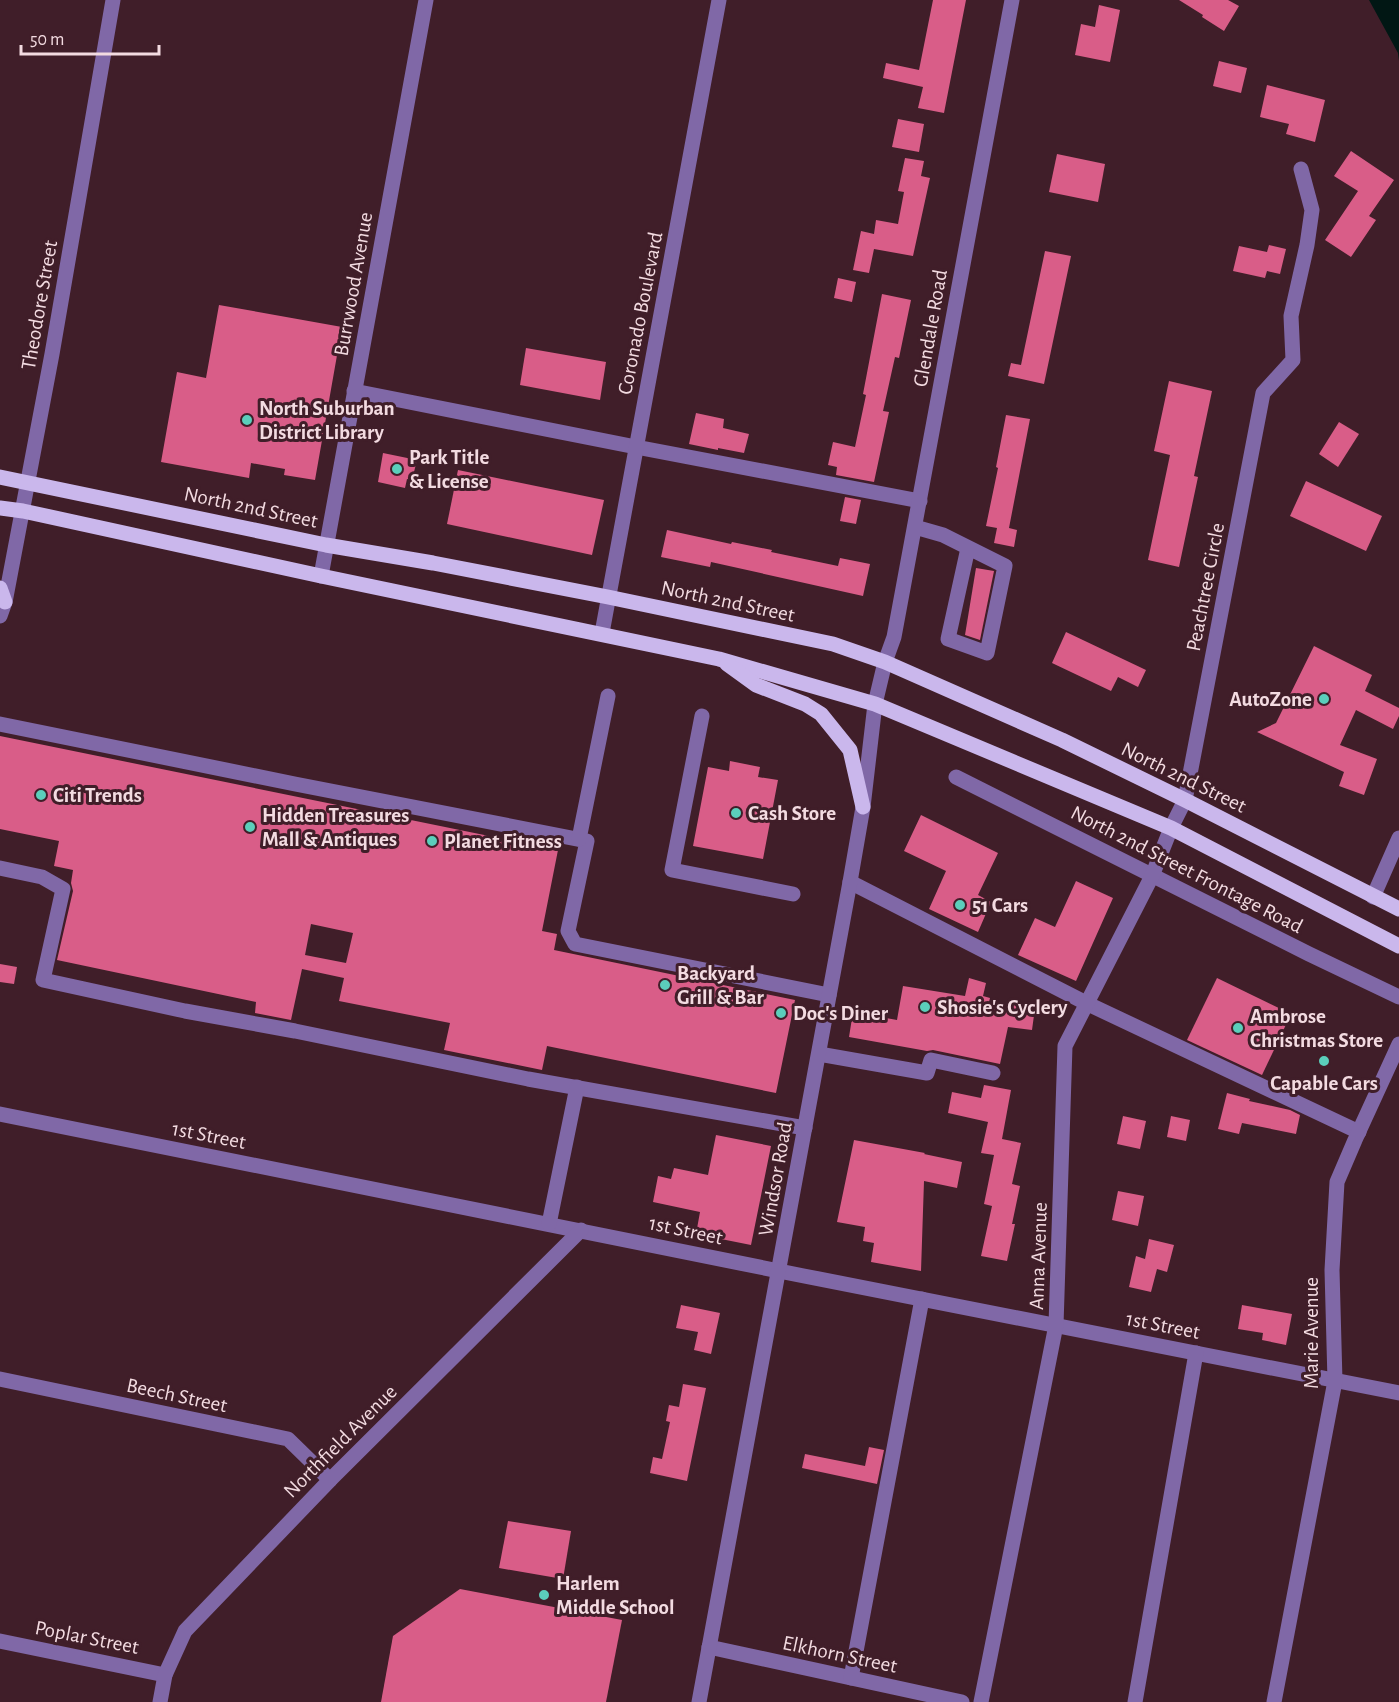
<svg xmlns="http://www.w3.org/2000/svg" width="1399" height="1702" font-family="'Alegreya Sans',sans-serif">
<rect width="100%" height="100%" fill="#401e29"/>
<path fill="#011714" d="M1369 0H1399V61L1398 53Z"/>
<g fill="#d95d88" fill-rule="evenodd">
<path d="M933 0H966L944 113 918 108 923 87 883 78 886 63 919 70Z"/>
<path d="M1179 0H1228L1239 6 1224 31 1202 17 1203 15Z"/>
<path d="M1099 5 1120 10 1110 62 1075 55 1081 24 1095 27Z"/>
<path d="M1219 61 1247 68 1241 93 1213 86Z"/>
<path d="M1267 85 1325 100 1315 142 1286 134 1289 124 1260 117Z"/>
<path d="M898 119 924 124 919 152 892 147Z"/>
<path d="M1351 151 1394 180 1369 216 1376 220 1351 257 1325 240 1358 191 1334 176Z"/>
<path d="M1057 154 1105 164 1098 202 1049 192Z"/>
<path d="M905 158 924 161 921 176 930 178 913 256 874 249 869 273 853 270 861 231 874 234 876 220 898 224 904 192 898 191Z"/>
<path d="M1269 245 1286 249 1280 274 1267 271 1265 278 1233 271 1239 246 1267 252Z"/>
<path d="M1045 251 1071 256 1044 384 1008 376 1011 363 1021 365Z"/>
<path d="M838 278 856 282 852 302 834 298Z"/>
<path d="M882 294 911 300 899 358 895 357 883 411 889 412 874 482 836 475 837 467 828 465 833 442 855 447 866 395 863 394Z"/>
<path d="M219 305 342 327 315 480 284 475 285 469 251 463 249 478 161 462 177 372 206 378Z"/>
<path d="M526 348 606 362 600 400 520 385Z"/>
<path d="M1169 381 1212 391 1194 476 1198 477 1179 567 1148 560 1170 455 1154 451Z"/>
<path d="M696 413 724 419 723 428 749 434 744 453 718 448V450L689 444Z"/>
<path d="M1006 415 1030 419 1009 528 1017 530 1014 547 994 543 997 528 986 526 998 468 996 467Z"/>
<path d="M1339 422 1359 434 1338 467 1319 454Z"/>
<path d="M383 453 417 460 412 480 407 479 405 488 378 482Z"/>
<path d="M458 470 604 500 592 555 447 524Z"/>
<path d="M1306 481 1382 516 1366 551 1290 516Z"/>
<path d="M845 497 861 500 856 524 840 521Z"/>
<path d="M667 530 731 544 732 542 772 550 771 552 838 566 840 558 870 564 863 596 711 562 710 567 661 557Z"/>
<path d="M976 568 994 571 980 640 965 635Z"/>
<path d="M1066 632 1146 670 1138 687 1118 677 1111 691 1052 663Z"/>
<path d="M1314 646 1372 675 1365 691 1399 708V716L1393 729 1356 710 1340 745 1377 759 1364 795 1339 786 1344 772 1257 732 1276 723Z"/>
<path d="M0 736 558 850 542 931 557 934 554 950 795 1000 776 1093 547 1046 542 1070 444 1050 450 1023 339 1001 344 978 302 969 291 1020 255 1013 256 1002 57 960 73 891 71 883 73 870 54 866 59 841 0 829ZM311 924 353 933 346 963 305 955Z"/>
<path d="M730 761 760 767 758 777 778 780 763 859 693 846 708 767 729 771Z"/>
<path d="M921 815 998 853 978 895 991 902 978 932 929 909 946 871 904 851Z"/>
<path d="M1076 881 1113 898 1076 981 1018 955 1035 918 1055 927Z"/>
<path d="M0 964 17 967 14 984 0 982Z"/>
<path d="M969 978 986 983 983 996 990 998 989 1002 1035 1008 1032 1030 1008 1027 1000 1064 933 1050 927 1051 849 1037 853 1012 897 1020 903 986 965 996Z"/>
<path d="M1217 978 1291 1014 1262 1075 1187 1040Z"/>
<path d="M984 1085 1011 1090 1002 1139 1021 1143 1012 1184 1020 1186 1012 1224H1015L1007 1261 981 1256 992 1206 984 1204 994 1155 981 1153 988 1122 948 1113 952 1092 981 1098Z"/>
<path d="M1227 1093 1250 1099 1249 1101 1290 1110 1300 1115 1296 1134 1242 1123 1239 1134 1218 1129Z"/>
<path d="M1123 1116 1146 1121 1140 1149 1117 1144Z"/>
<path d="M1171 1116 1190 1120 1186 1141 1167 1137Z"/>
<path d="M716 1135 771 1146 751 1245 696 1234 700 1212 653 1202 658 1176 671 1179 674 1168 708 1175Z"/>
<path d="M854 1140 925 1153 924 1154 962 1162 957 1188 924 1181 921 1271 871 1262 874 1243 863 1241 865 1227 837 1222Z"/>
<path d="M1118 1191 1144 1196 1138 1226 1112 1220Z"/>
<path d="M1149 1239 1174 1245 1167 1272 1157 1269 1151 1292 1129 1287 1136 1256 1145 1259Z"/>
<path d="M681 1305 720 1313 711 1354 694 1350 698 1332 676 1328Z"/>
<path d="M1242 1305 1292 1314 1286 1345 1262 1340 1263 1333 1238 1329Z"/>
<path d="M683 1384 706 1388 687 1481 650 1473 653 1457 662 1459 670 1422 666 1421 669 1405 679 1407Z"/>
<path d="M869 1447 884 1450 877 1484 802 1468 805 1454 865 1466Z"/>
<path d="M508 1521 571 1531 563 1579 499 1568Z"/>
<path d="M460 1589 622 1620 606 1702H381L393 1636Z"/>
</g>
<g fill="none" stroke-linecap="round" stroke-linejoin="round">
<g stroke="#8068a7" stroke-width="15">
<path d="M354 391 636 447 920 501"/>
<path d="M915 527 943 535 1005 566 987 653 948 639 968 548"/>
<path d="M321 576 426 0"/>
<path d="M0 616 5 602 52 354 113 0"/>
<path d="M602 633 719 0"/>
<path d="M702 716 672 870 793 894"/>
<path d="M0 724 295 784 587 841 568 931 575 944 829 995"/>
<path d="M956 777 1309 954 1399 997"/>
<path d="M579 839 608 696"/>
<path d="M0 868 42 877 63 889 43 980 185 1011 295 1031 528 1079 805 1128"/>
<path d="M850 882 1088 1004 1359 1132"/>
<path d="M1373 897 1399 838"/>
<path d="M819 1054 927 1073 931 1060 993 1073"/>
<path d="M0 1114 804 1276 1399 1393"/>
<path d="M549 1224 577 1087"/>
<path d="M0 1379 288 1439 330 1480"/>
<path d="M0 1641 165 1675"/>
<path d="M709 1647 962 1702"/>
<path d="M851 1678 922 1299"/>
<path d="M160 1702 165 1675 185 1631 330 1480 581 1230"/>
<path d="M699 1702 850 882 863 807 875 704 885 662 894 637 1012 0"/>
<path d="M981 1702 1056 1325 1065 1046 1152 876 1171 828 1185 800 1263 393 1293 360 1291 316 1307 245 1312 210 1301 169"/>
<path d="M1135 1702 1196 1353"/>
<path d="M1274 1702 1335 1381 1332 1270 1337 1182 1355 1140 1399 1044"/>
</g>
<g stroke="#cab7ec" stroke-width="15">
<path d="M0 477 326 545 433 563 608 597 833 644 885 662 1062 740 1185 800 1399 909"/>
<path d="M0 508 23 511 321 576 719 659 875 704 1171 828 1399 946"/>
<path d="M0 588 5 602"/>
<path d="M727 664 756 685 805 704 821 714 850 750 863 807"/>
</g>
</g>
<g fill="#5bcebb" stroke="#401e29" stroke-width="2">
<circle cx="247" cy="420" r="6"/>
<circle cx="397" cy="469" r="6"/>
<circle cx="1324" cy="699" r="6"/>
<circle cx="41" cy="795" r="6"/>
<circle cx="736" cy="813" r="6"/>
<circle cx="250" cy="827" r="6"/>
<circle cx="432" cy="841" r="6"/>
<circle cx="960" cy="905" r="6"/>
<circle cx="665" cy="985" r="6"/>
<circle cx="925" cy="1007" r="6"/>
<circle cx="781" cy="1013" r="6"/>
<circle cx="1238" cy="1028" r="6"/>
<circle cx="1324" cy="1061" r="6"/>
<circle cx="544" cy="1595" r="6"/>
</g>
<g text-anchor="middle" stroke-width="6" stroke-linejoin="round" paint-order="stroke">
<g font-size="21" fill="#f3dbe1" stroke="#401e29">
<text transform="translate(353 284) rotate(-80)" y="7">Burrwood Avenue</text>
<text transform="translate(39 305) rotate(-80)" y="7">Theodore Street</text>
<text transform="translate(640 313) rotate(-79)" y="7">Coronado Boulevard</text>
<text transform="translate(930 328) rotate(-80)" y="7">Glendale Road</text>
<text transform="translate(251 507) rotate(12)" y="7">North 2nd Street</text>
<text transform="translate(1205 587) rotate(-79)" y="7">Peachtree Circle</text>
<text transform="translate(728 601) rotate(12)" y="7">North 2nd Street</text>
<text transform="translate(1184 777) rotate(26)" y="7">North 2nd Street</text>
<text transform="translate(1187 869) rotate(27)" y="7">North 2nd Street Frontage Road</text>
<text transform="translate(209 1135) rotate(11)" y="7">1st Street</text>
<text transform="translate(775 1179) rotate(-80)" y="7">Windsor Road</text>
<text transform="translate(686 1230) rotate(12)" y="7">1st Street</text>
<text transform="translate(1038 1256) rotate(-88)" y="7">Anna Avenue</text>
<text transform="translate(1163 1325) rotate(11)" y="7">1st Street</text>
<text transform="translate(1311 1333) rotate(-90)" y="7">Marie Avenue</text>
<text transform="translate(177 1395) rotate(12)" y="7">Beech Street</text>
<text transform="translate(340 1441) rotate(-45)" y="7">Northfield Avenue</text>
<text transform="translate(87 1637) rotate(11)" y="7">Poplar Street</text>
<text transform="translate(840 1654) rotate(12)" y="7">Elkhorn Street</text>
</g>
<g font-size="21" font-weight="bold" fill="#f3dbe1" stroke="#401e29" text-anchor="start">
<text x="259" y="415">North Suburban<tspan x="259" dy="24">District Library</tspan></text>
<text x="409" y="464">Park Title<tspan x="409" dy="24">&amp; License</tspan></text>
<text x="1312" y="706" text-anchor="end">AutoZone</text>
<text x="53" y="802">Citi Trends</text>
<text x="748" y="820">Cash Store</text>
<text x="262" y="822">Hidden Treasures<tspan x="262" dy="24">Mall &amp; Antiques</tspan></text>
<text x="444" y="848">Planet Fitness</text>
<text x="972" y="912">51 Cars</text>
<text x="677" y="980">Backyard<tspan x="677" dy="24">Grill &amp; Bar</tspan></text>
<text x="937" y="1014">Shosie's Cyclery</text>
<text x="793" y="1020">Doc's Diner</text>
<text x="1250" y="1023">Ambrose<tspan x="1250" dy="24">Christmas Store</tspan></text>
<text x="1324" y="1090" text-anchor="middle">Capable Cars</text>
<text x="556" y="1590">Harlem<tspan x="556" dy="24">Middle School</tspan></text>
</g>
</g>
<path d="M21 45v9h138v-9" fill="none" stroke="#f3dbe1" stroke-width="3"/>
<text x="30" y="45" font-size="18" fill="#f3dbe1" stroke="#401e29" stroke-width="4.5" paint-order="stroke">50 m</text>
</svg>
